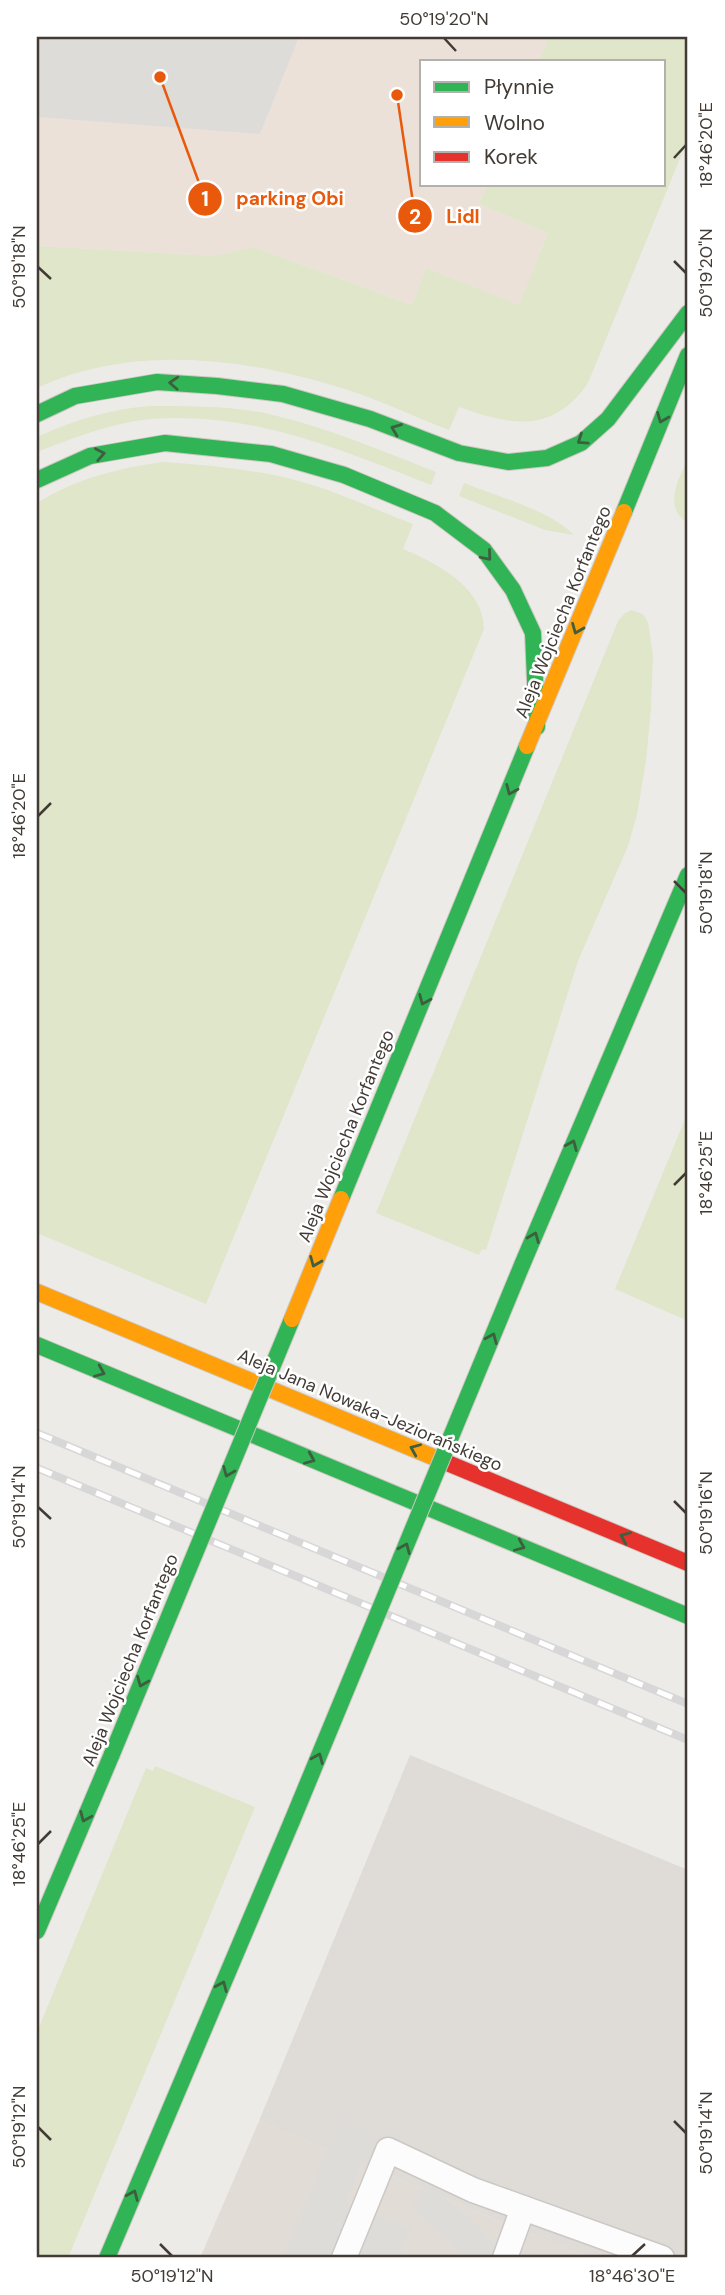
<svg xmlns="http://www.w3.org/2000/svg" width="725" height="2295" font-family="'DM Sans',sans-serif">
<rect width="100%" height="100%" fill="#edebe8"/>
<path fill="#e1dcd5" d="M259 2121 589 2258H200Z"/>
<path fill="#ece1d8" d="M37 37H549L539 61H422V184H488L479 204 548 233 519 306 426 268 412 305 253 247 213 256 37 246Z"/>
<path fill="#dfdbd7" d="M410 1755 688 1870V2258H589L259 2121Z"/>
<g fill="#dfe6ca">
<path d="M549 37H688V139L588 383C552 435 510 425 459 407L449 430C415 417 380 400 345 389 247 358 133 343 37 388V246L213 256 253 247 412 305 426 268 519 305 548 233 479 204 488 184H664V61H539Z"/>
<path d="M150 406C186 406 239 406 273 415 329 428 382 451 436 472L431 485C339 449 251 411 150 419 111 423 73 438 37 452V437C74 420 110 409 150 406Z"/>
<path d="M688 458V523C662 507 679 479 688 458Z"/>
<path d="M163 462C206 465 250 469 291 479 333 489 373 509 413 524L403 549C436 563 484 587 484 629L206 1304 37 1233V503C75 479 119 468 163 462Z"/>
<path d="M464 483C498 497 548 509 574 535L545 530 459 496Z"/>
<path d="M631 610 643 614 648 622 653 656 651 708 646 761 637 815 628 846 578 961 486 1250 482 1249 479 1255 376 1213 618 621 624 614Z"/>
<path d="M688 1112V1321L615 1289Z"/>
<path d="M155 1766 255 1807 68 2258H37V2032L146 1768 153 1771Z"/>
</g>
<g fill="#dedcd9">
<path d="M37 37H299L260 134 37 117Z"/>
<path d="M339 2121 372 2134 346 2202 411 2229 399 2258H282Z"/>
<path d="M425 2183 473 2221 495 2246 548 2258H462L448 2242 412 2209Z"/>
</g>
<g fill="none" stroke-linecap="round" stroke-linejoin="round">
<g stroke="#cbc8c5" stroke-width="27">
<g id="lane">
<path d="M344 2258 388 2150 473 2190 662 2258"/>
<path d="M505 2258 523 2208"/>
</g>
</g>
<g stroke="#cdc8c1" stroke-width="18">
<g id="fast">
<path d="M37 414 75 396 157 382 217 386 283 394 370 419 459 453 508 462 547 458 581 443 608 419 688 313"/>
<path d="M37 480 90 456 165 443 271 454 344 475 435 513 484 550 513 590 533 633 537 727"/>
<path d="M624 512 688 355"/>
<path d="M341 1199 527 746"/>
<path d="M522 1265 688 875"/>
<path d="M37 1345 688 1616"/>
<path d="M37 1931 112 1754"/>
<path d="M107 2258 292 1821"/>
</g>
</g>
<g stroke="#cdc8c1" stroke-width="18">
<g id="slow">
<path d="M527 746 624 512"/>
<path d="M37 1292 445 1462"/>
</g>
</g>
<g stroke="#cdc8c1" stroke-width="18">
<path id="jam" d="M445 1462 688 1563"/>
</g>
<use href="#lane" stroke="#fcfcfc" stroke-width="24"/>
<use href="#fast" stroke="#30b455" stroke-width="16"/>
<use href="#slow" stroke="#ff9f0a" stroke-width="16"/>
<use href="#jam" stroke="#e5322d" stroke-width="16"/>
<g stroke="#d8d7d7" stroke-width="8">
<g id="rail">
<path d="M37 1433 688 1704"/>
<path d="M37 1468 688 1740"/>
</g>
</g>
<use href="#rail" stroke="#fff" stroke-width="5" stroke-dasharray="16" stroke-linecap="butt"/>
<g stroke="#cdc8c1" stroke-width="18" stroke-linecap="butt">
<g id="fast-bridge">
<path d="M112 1754 292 1319"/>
<path d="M292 1821 522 1265"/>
</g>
</g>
<g stroke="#cdc8c1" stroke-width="18" stroke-linecap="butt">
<path id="slow-bridge" d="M292 1319 341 1199"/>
</g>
<use href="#fast-bridge" stroke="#30b455" stroke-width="16"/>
<use href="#slow-bridge" stroke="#ff9f0a" stroke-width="16"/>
</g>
<defs><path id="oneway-chevron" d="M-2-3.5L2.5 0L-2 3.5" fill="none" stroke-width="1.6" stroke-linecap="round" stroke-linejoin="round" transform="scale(1.75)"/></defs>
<g stroke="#3d5f3f">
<use href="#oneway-chevron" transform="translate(174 383) rotate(-177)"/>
<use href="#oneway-chevron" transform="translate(662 418) rotate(112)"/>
<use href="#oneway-chevron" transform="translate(396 429) rotate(-159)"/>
<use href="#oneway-chevron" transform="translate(582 440) rotate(146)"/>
<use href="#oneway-chevron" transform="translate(100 454) rotate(-11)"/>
<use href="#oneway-chevron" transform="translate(487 556) rotate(50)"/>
<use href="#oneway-chevron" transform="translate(577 629) rotate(112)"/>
<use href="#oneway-chevron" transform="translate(511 790) rotate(113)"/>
<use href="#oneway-chevron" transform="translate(424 1000) rotate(113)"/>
<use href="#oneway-chevron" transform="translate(572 1145) rotate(-67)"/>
<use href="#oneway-chevron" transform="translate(534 1237) rotate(-68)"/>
<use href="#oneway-chevron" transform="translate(315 1262) rotate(112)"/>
<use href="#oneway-chevron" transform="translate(492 1338) rotate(-67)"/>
<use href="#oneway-chevron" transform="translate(100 1372) rotate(23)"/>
<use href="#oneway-chevron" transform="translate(415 1449) rotate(-157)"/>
<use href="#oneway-chevron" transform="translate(310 1459) rotate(23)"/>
<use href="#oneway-chevron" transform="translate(228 1472) rotate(112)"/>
<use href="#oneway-chevron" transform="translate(625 1537) rotate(-157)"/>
<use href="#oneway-chevron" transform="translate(520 1546) rotate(23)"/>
<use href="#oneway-chevron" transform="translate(405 1548) rotate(-67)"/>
<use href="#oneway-chevron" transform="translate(142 1682) rotate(112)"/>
<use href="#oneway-chevron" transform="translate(318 1758) rotate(-67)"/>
<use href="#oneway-chevron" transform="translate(85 1817) rotate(113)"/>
<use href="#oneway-chevron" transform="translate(222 1986) rotate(-67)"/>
<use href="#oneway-chevron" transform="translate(133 2195) rotate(-67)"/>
</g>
<path fill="none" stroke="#423b35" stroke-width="2.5" d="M444 38 456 51M674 158 686 145M674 261 686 273M38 267 51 279M38 816 51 803M674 881 686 893M674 1185 686 1173M674 1501 686 1513M38 1507 51 1519M38 1844 51 1831M674 2121 686 2133M38 2127 51 2140M160 2244 172 2256M632 2256 645 2244"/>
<g text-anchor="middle" stroke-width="5" stroke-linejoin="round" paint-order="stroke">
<g font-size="18" fill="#423b35" stroke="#fff">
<text transform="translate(563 612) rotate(-68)" y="6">Aleja Wojciecha Korfantego</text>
<text transform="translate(346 1136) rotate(-68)" y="6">Aleja Wojciecha Korfantego</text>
<text transform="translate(370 1410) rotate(23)" y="6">Aleja Jana Nowaka-Jeziorańskiego</text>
<text transform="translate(130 1660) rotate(-68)" y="6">Aleja Wojciecha Korfantego</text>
</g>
</g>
<path fill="none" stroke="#e8590c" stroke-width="2.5" d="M160 77L205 199M397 95L415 216"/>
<g fill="#e8590c" stroke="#fff" stroke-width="2.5">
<circle cx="160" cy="77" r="7"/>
<circle cx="397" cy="95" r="7"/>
<circle cx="205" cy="199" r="18"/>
<circle cx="415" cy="216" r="18"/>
</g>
<g font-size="21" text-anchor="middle" font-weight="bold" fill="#fff">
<text x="205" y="206">1</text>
<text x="415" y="224">2</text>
</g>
<g font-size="19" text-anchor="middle" font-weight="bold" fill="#e8590c" stroke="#fff" stroke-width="5" stroke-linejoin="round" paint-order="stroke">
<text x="290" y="205">parking Obi</text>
<text x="463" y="223">Lidl</text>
</g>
<rect width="725" height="2295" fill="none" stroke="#ffffff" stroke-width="77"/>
<rect x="420" y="60" width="245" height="126" fill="#ffffff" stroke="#b3b1ae" stroke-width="2"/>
<rect x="434" y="82" width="35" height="10" fill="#30b455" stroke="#b3b1ae" stroke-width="2"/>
<text x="484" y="94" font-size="21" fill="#423b35">Płynnie</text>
<rect x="434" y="117" width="35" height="10" fill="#ff9f0a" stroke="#b3b1ae" stroke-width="2"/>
<text x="484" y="130" font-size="21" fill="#423b35">Wolno</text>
<rect x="434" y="152" width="35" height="10" fill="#e5322d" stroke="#b3b1ae" stroke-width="2"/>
<text x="484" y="164" font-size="21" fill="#423b35">Korek</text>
<rect x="38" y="38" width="648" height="2218" fill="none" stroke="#423b35" stroke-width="2.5"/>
<g font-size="18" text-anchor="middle" fill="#423b35">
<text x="444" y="25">50°19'20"N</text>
<text transform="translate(706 145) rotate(-90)" y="6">18°46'20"E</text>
<text transform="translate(19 267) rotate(-90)" y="6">50°19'18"N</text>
<text transform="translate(706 273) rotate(-90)" y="6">50°19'20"N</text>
<text transform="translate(19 816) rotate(-90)" y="6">18°46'20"E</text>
<text transform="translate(706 893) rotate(-90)" y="6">50°19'18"N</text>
<text transform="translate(706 1173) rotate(-90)" y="6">18°46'25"E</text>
<text transform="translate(19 1507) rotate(-90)" y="6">50°19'14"N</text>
<text transform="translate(706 1513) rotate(-90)" y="6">50°19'16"N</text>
<text transform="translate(19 1844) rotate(-90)" y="6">18°46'25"E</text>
<text transform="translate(19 2127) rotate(-90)" y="6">50°19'12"N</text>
<text transform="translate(706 2133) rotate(-90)" y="6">50°19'14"N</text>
<text x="172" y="2282">50°19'12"N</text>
<text x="632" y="2282">18°46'30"E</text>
</g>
</svg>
